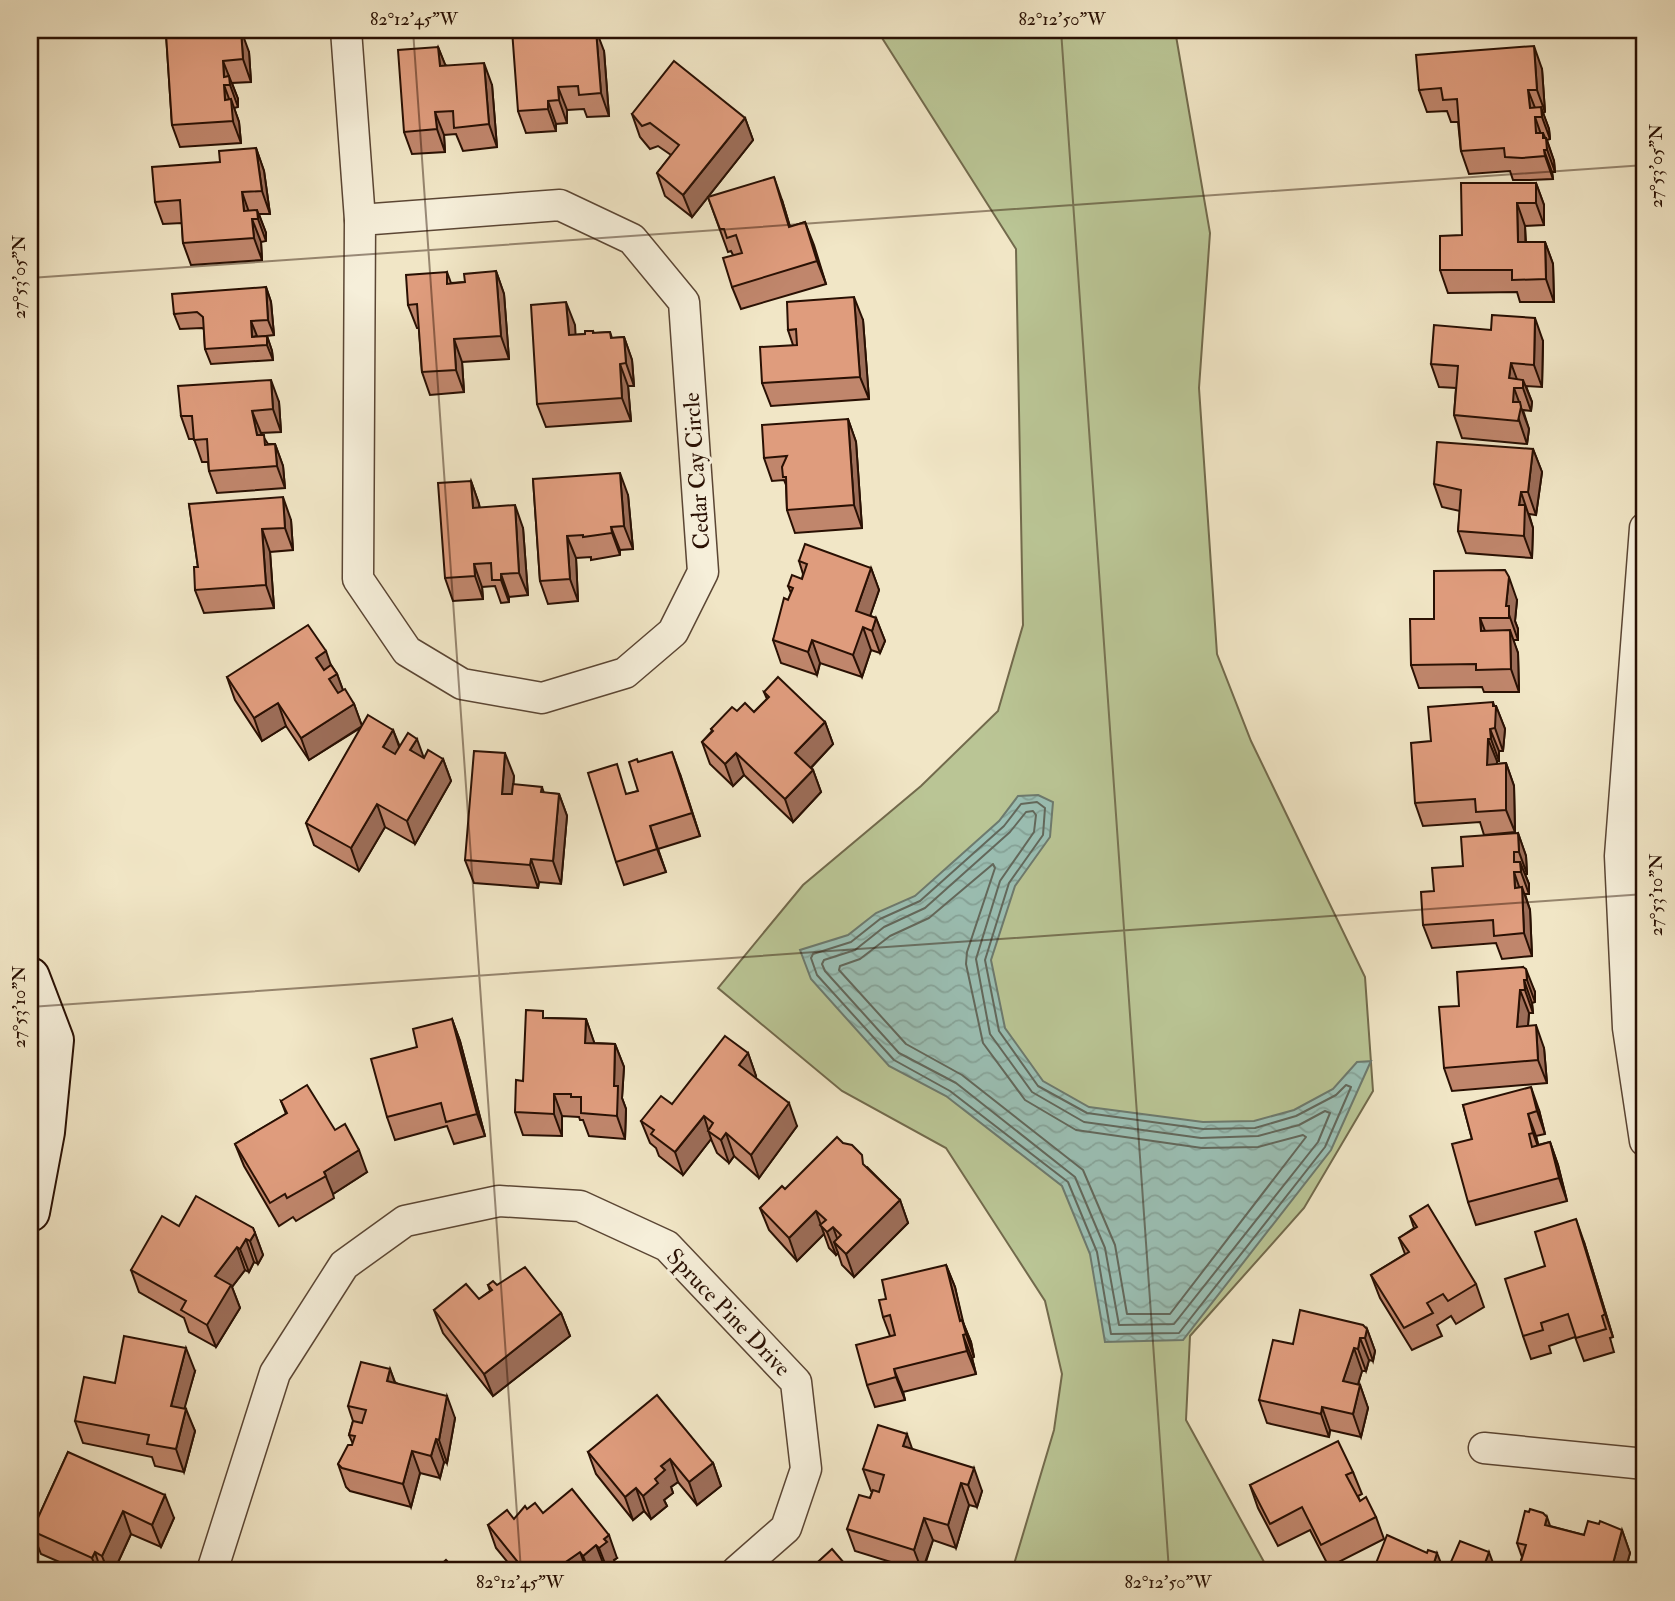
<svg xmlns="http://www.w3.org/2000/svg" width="1675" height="1601" font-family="'IM FELL Double Pica',serif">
<defs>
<pattern id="water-waves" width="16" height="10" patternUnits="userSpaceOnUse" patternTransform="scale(1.75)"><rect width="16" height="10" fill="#9bc0b5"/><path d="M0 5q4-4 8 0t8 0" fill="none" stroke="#86a49a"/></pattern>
</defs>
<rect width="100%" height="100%" fill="#f1e6c6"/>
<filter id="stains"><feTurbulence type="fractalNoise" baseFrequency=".00286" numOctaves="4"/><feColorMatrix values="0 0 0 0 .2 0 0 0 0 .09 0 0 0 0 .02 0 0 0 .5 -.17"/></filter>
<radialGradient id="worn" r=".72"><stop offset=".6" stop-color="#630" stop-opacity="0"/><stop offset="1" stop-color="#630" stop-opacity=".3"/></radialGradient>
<path fill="#bac595" stroke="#726a4c" stroke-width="2" d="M877 30H1175L1210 233 1199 388 1217 654 1251 741 1365 977 1373 1091 1304 1208 1190 1336 1186 1420 1269 1571H1012L1054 1430 1062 1374 1045 1301 946 1148 842 1091 718 988 803 885 921 786 998 711 1023 625 1016 249Z"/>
<path fill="url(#water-waves)" stroke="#6d7a6e" stroke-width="2" d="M1038 795 1053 802 1050 837 1015 886 991 960 1005 1028 1043 1081 1089 1107 1203 1122 1254 1121 1294 1110 1333 1089 1357 1062 1371 1061 1331 1150 1183 1340 1105 1342 1090 1254 1062 1186 946 1096 889 1066 811 979 800 950 848 935 876 913 915 896 999 821 1018 796Z"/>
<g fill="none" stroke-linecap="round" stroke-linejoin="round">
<g stroke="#62685c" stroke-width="2">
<path d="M1037 802 1045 808 1043 835 1009 883 985 960 999 1031 1038 1086 1087 1113 1203 1129 1255 1128 1296 1116 1336 1095 1346 1085 1351 1087 1325 1147 1179 1333 1111 1334 1097 1252 1068 1182 950 1091 894 1060 817 975 811 958 813 954 851 942 880 919 920 901 1004 826 1021 804Z"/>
<path d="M1033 811 1036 815 1034 832 1000 881 976 959 990 1034 1032 1092 1084 1122 1201 1138 1258 1136 1299 1125 1325 1111 1330 1113 1318 1142 1174 1324 1119 1325 1105 1248 1075 1177 956 1083 899 1053 825 971 822 964 824 960 855 950 884 927 925 908 1010 832 1026 812Z"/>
<path d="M993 864 995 868 967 952 966 964 983 1043 1025 1100 1076 1130 1202 1148 1258 1147 1303 1135 1306 1137 1170 1314H1127L1115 1245 1083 1170 962 1075 906 1044 839 970 840 966 860 959 890 936 929 918Z"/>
</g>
<g stroke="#5b4634" stroke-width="33">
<g id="street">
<path d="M346 30 360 220"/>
<path d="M560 205 632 239 684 302 703 572 673 632 625 673 542 698 462 684 407 651 358 579 360 220Z"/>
<path d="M1645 528 1620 856 1628 1028 1645 1141"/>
<path d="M1484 1448 1645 1464"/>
<path d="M212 1571 275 1373 344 1265 405 1221 499 1201 580 1206 667 1246 796 1382 806 1469 786 1528 737 1571"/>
</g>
</g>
<g stroke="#291003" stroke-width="42">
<path id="secondary" d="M30 977 54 1040 45 1132 30 1212"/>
</g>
<use href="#street" stroke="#f6efda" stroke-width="30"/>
<use href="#secondary" stroke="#f6efda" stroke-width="38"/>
</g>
<g fill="#c0866c" stroke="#291003" stroke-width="2">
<path d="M560 31 604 51 609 116 587 117 584 109 567 110V123L556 124V131L526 133 518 111Z"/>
<path d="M166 34 249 52 251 82 232 83 238 99V107L234 108 239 122 241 143 180 147 172 125Z"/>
<path d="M438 47 445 65 492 85 497 147 463 151 456 134 444 135 445 152 412 154 404 132Z"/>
<path d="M1542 69 1545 112 1543 113 1549 129 1550 139 1547 140 1554 161 1555 172H1552L1553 179 1530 180H1513L1510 171 1469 174 1461 151 1458 122H1451L1447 111 1427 112 1419 90Z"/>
<path d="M632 114 745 118 753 140 692 217 665 196 657 173 671 155 658 146 650 149 640 137Z"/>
<path d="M256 148 264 171 270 214H259L266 233V241L261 242 262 260 191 265 183 243 182 223 163 224 155 202 220 162Z"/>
<path d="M1536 183 1544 205V225L1525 226 1526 242H1545L1553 264 1554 302H1520L1517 292 1448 293 1440 270 1462 235Z"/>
<path d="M708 197 782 200 790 227 805 222 826 284 741 309 732 287 733 255 731 251 728 252Z"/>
<path d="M496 271 504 294 509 359 462 362 464 392 430 395 422 372 419 328H417L408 305 447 272 451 283 465 282Z"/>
<path d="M266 287 271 302 274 335 257 337 267 336 272 351 273 360 211 364 205 349 204 329 202 328 180 329 174 314Z"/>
<path d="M863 320 869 399 771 406 762 383 793 345 788 330Z"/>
<path d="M575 325V335L585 334 593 331 594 333 610 332 612 338 624 337 632 360 634 386H628L631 421 546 427 537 404Z"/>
<path d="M1543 341 1542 387 1526 386 1532 402 1531 411 1523 410 1529 429 1527 444 1462 438 1454 415 1456 388 1439 387 1431 364Z"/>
<path d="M279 402 281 432 261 433 268 444H275L283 466 285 488 217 493 209 471 208 462H202L194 439H189L181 416Z"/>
<path d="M848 419 856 442 862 528 795 533 787 510 786 485 784 480 772 481 764 458Z"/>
<path d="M1533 449 1542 472 1536 515 1529 514 1533 528 1532 558 1466 553 1458 531 1460 511 1442 507 1434 484Z"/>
<path d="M533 479 628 495 633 549 620 550V555L591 560V557L576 558 578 601 548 604 540 581Z"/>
<path d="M471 481 479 504 480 508 523 528 528 595 509 597V602L501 603 495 586 482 587 483 599 453 601 445 578Z"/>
<path d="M189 504 291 520 293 550 270 552 274 608 204 613 195 590 198 567Z"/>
<path d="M799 561 871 568 879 590 870 616 876 618 885 641 880 653 871 650 862 677 820 663 817 675 781 663 773 640 791 593 788 586 802 579 803 574Z"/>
<path d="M1517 600 1515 621 1518 629V640H1513L1518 653 1519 692H1484L1482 687 1419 688 1411 665 1434 619Z"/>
<path d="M331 665 337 674 343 690 354 704 362 726 393 730 400 747 424 758 443 759 451 781 415 844 385 827 359 871 314 845 306 823 362 727 309 760 286 726 262 741 235 700 227 677Z"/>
<path d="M764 692 825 722 833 744 811 768 813 770 821 792 793 822 744 775 733 786 710 764 702 742 712 731 711 729 737 711 754 712 767 699Z"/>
<path d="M1494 706H1496L1505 729 1503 751H1499V761H1497L1496 764 1506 763 1514 786 1515 832 1484 835 1480 822 1423 826 1415 803 1431 741Z"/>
<path d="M638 762 680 774 700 836 658 849 666 872 624 885 616 862 628 794 638 791Z"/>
<path d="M514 776 513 790 542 787 544 793 559 794 567 816 561 884 539 882 538 888 474 883 465 860Z"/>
<path d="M1518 833 1526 856 1527 874H1525L1529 884V894H1525L1530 910 1532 956 1502 959 1496 943 1432 948 1423 925 1434 891 1463 866Z"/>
<path d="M1523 967 1535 992V1002L1532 1003 1533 1013H1529L1528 1026 1544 1048 1547 1083 1452 1091 1444 1068 1459 1006Z"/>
<path d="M546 1018 586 1019 594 1043 615 1044 624 1067 622 1098 626 1109 625 1139 589 1136 583 1120H580L579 1117 562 1116V1136L523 1135 515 1112 523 1081Z"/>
<path d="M452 1019 460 1041 485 1136 454 1144 447 1126 395 1140 387 1117Z"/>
<path d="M748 1053 756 1076 755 1077 797 1126 759 1178 734 1156 729 1163 717 1153 711 1139 683 1175 659 1156 656 1148 650 1143 641 1121 672 1104Z"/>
<path d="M281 1101 335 1130 367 1172 333 1194 334 1198 296 1221 293 1217 279 1226 244 1166 235 1144 286 1114Z"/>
<path d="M1463 1105 1539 1110 1545 1134 1536 1136 1538 1145 1550 1142 1558 1165 1567 1201 1476 1225 1468 1202 1472 1139Z"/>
<path d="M867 1167 900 1200 908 1223 854 1277 842 1265 838 1253 836 1255 829 1248 824 1234 797 1261 769 1230 760 1208 785 1189Z"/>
<path d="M1410 1216 1476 1284 1484 1307 1456 1324 1451 1316 1437 1325 1442 1336 1412 1350 1380 1298 1371 1275 1405 1254 1399 1238 1414 1228Z"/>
<path d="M179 1226 253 1228 263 1255 258 1264 254 1262 249 1272 245 1270 232 1287 240 1308 216 1347 189 1332 184 1318 139 1292 131 1270Z"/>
<path d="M1584 1242 1613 1337 1610 1338 1614 1352 1584 1361 1575 1337 1549 1346 1551 1353 1531 1359 1523 1336 1545 1266Z"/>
<path d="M946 1265 955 1287 962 1320 971 1342 974 1357 972 1358 976 1374 903 1392 905 1400 875 1407 867 1385 890 1336 883 1317 886 1299Z"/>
<path d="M488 1285H497L561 1313 570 1336 493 1396 443 1333 434 1310 479 1299 490 1291Z"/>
<path d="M1367 1329 1375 1351 1373 1361 1369 1360 1366 1371H1362L1358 1384 1360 1385 1368 1408 1361 1437 1330 1430 1329 1437 1267 1423 1259 1400Z"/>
<path d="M390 1369 395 1382 455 1418 447 1463 444 1462 440 1478 420 1473 411 1507 350 1491 346 1487 338 1464 353 1444 349 1435 353 1421 348 1406Z"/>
<path d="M195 1371 184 1408 195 1431 184 1472 155 1466 152 1457 83 1443 75 1421 115 1383Z"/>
<path d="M912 1449 982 1491 977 1507 969 1505 956 1548 933 1540 923 1571H920L855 1551 847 1529 870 1498 872 1492 871 1491 863 1469Z"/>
<path d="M68 1452 174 1518 161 1547 131 1534 114 1571H80L41 1554 32 1531Z"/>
<path d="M588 1452 713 1463 721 1486 697 1505 678 1482 671 1487 673 1493 664 1500 667 1506 651 1519 644 1511 633 1520 596 1474Z"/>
<path d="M1353 1472 1362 1494 1358 1496 1360 1501 1376 1517 1384 1539 1329 1567 1310 1530 1278 1546 1258 1508 1250 1485Z"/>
<path d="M527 1509 543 1513 617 1558 614 1560 616 1565 608 1571 605 1568 600 1571H515L496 1548 488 1525 514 1519Z"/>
<path d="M1550 1526 1584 1535 1622 1530 1630 1553 1625 1571H1518L1522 1557 1517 1543Z"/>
</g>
<g fill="#9c6d58" stroke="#291003" stroke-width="2">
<path d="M241 30 249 52 251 82 243 59Z"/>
<path d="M596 30 604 51 609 116 601 93Z"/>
<path d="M1534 46 1542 69 1545 112 1537 90Z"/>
<path d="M438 47 447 69 440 66Z"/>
<path d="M223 61 238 99V107L230 85 224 77Z"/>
<path d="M484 63 492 85 497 147 489 124Z"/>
<path d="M224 85 231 104V99L239 122 241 143 225 100Z"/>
<path d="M558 87 567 110V123L559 100Z"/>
<path d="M1528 90 1537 113 1535 117 1543 140 1536 133 1530 108Z"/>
<path d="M548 101 556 124V131L548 109Z"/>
<path d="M1541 107 1549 129 1550 139 1542 117Z"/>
<path d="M435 112 444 135 445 152 437 129Z"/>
<path d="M745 118 753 140 692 217 683 195Z"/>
<path d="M1543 133 1547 142 1546 138 1554 161 1555 172 1543 138Z"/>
<path d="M256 148 264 171 270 214 262 191Z"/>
<path d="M1544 150 1552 172 1553 179 1545 156Z"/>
<path d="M774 177 782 200 797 250 789 227Z"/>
<path d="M1536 183 1544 205V225L1536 203Z"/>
<path d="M242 192 250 215 244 211Z"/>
<path d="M1517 203 1525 226 1526 265 1518 242Z"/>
<path d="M257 210 266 233V241L258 219Z"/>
<path d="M252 219 261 242 262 260 254 238Z"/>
<path d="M805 222 814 245 826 284 817 261Z"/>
<path d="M1545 242 1553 264 1554 302 1546 279Z"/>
<path d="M496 271 504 294 509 359 501 336Z"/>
<path d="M266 287 271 302 274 335 268 320Z"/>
<path d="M854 297 863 320 869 399 860 377Z"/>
<path d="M566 302 575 325 577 358 569 335Z"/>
<path d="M1535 318 1543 341 1542 387 1534 365Z"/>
<path d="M251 321 257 336 252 337Z"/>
<path d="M267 336 272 351 273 360 267 345Z"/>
<path d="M624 337 632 360 634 386 626 363Z"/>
<path d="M454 339 462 362 464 392 456 370Z"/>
<path d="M1511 363 1519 385 1514 388 1529 429 1527 444 1513 402 1509 378Z"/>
<path d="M620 364 628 386 631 421 622 398Z"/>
<path d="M271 380 279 402 281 432 273 409Z"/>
<path d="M1523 380 1532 402 1531 411 1523 388Z"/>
<path d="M252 411 261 433 266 458 257 435Z"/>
<path d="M848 419 856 442 862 528 854 505Z"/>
<path d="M275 444 283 466 285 488 277 466Z"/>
<path d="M1533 449 1542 472 1536 515 1528 492Z"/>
<path d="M620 473 628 495 633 549 624 526Z"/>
<path d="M471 481 479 504 481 531 473 508Z"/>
<path d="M1521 492 1533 528 1532 558 1524 536 1519 505Z"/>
<path d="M283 497 291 520 293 550 285 528Z"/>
<path d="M515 505 523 528 528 595 519 573Z"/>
<path d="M611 527 620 550V555L612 533Z"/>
<path d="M262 529 270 552 274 608 266 585Z"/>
<path d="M567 536 576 558 578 601 570 579Z"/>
<path d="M474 564 482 587 483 599 475 576Z"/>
<path d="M871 568 879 590 866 628 863 627 871 650 862 677 853 655 856 611Z"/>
<path d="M501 574 509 597V602L501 580Z"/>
<path d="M1509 577 1517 600 1515 621 1518 629V640L1506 606Z"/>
<path d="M876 618 885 641 880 653 872 631Z"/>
<path d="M1480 618 1489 641 1481 631Z"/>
<path d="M1510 630 1518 653 1519 692 1511 669Z"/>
<path d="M812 640 820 663 817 675 808 652Z"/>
<path d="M326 651 334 674 324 681 316 658Z"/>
<path d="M337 674 345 696 337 701 329 679Z"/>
<path d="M1493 702 1496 711V706L1505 729 1503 751 1495 728Z"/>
<path d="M278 703 286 726 262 741 254 718Z"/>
<path d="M354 704 362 726 309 760 301 738Z"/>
<path d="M825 722 833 744 803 776 795 753Z"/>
<path d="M1490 729 1499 751V761L1491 739Z"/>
<path d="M393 730 401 752 391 770 383 747Z"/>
<path d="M417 739 425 761 410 750Z"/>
<path d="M1488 739 1497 761 1496 787 1487 765Z"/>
<path d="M672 752 680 774 700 836 692 813Z"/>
<path d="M505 753 514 776 510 816 502 794Z"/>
<path d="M736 753 744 775 733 786 725 764Z"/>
<path d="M443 759 451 781 415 844 407 821Z"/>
<path d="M1506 763 1514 786 1515 832 1506 810Z"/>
<path d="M813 770 821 792 793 822 785 799Z"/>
<path d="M559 794 567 816 561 884 553 861Z"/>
<path d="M377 804 385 827 359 871 351 848Z"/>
<path d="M650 826 666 872 657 849Z"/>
<path d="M1518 833 1526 856 1527 874 1519 852Z"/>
<path d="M531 859 539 882 538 888 530 865Z"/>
<path d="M1520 862 1529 884V894L1521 872Z"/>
<path d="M1514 872 1522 895 1515 888Z"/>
<path d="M1522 887 1530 910 1532 956 1524 933Z"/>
<path d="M1526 969 1535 992V1002L1527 980Z"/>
<path d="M1524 980 1532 1003 1533 1013 1525 990Z"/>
<path d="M1520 990 1529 1013 1526 1049 1517 1027Z"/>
<path d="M452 1019 460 1041 485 1136 477 1114Z"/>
<path d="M586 1019 594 1042 593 1065 585 1043Z"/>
<path d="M1536 1025 1544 1048 1547 1083 1538 1060Z"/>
<path d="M615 1044 624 1067 622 1098 626 1109 625 1139 617 1116 614 1086Z"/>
<path d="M748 1053 756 1076 747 1088 739 1065Z"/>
<path d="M1531 1087 1539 1110 1545 1134 1537 1111Z"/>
<path d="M554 1094 562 1116V1136L554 1114Z"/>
<path d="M789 1103 797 1126 759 1178 751 1155Z"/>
<path d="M1528 1114 1536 1136 1541 1155 1533 1133Z"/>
<path d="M704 1116 711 1139 683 1175 675 1152Z"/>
<path d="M726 1133 734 1156 729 1163 721 1140Z"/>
<path d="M1550 1142 1558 1165 1567 1201 1559 1178Z"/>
<path d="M359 1150 367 1172 333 1194 324 1172Z"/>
<path d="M900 1200 908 1223 854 1277 846 1254Z"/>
<path d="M816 1211 824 1234 797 1261 789 1238Z"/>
<path d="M1576 1219 1584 1242 1613 1337 1605 1314Z"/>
<path d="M833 1227 841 1249 834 1242 838 1253 836 1255 827 1232Z"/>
<path d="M255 1233 263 1255 258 1264 250 1241Z"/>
<path d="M246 1239 254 1262 249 1272 240 1249Z"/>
<path d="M237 1247 245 1270 232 1287 240 1308 216 1347 207 1325 215 1276Z"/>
<path d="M946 1265 955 1287 966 1334 960 1321Z"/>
<path d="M561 1313 570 1336 493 1396 484 1374Z"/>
<path d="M962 1320 971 1342 974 1357 966 1334Z"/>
<path d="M1367 1329 1375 1351 1373 1361 1365 1338Z"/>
<path d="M963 1335 972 1358 976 1374 967 1351Z"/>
<path d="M1360 1338 1369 1360 1366 1371 1358 1349Z"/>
<path d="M186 1348 195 1371 179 1428 171 1406Z"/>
<path d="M1354 1348 1362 1371 1352 1404 1343 1381Z"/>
<path d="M390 1369 398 1392 387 1381Z"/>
<path d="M894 1369 903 1392 905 1400 896 1377Z"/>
<path d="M1360 1385 1368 1408 1361 1437 1353 1414Z"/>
<path d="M447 1396 455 1418 447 1463 439 1440Z"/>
<path d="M1322 1407 1330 1430 1329 1437 1321 1414Z"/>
<path d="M186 1409 195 1431 184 1472 176 1449Z"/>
<path d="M907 1434 915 1457 903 1446Z"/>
<path d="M436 1439 444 1462 440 1478 431 1456Z"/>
<path d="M412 1451 420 1473 411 1507 403 1484Z"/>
<path d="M670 1459 678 1482 671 1487 673 1493 664 1500 667 1506 651 1519 643 1496 655 1479 661 1466Z"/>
<path d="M713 1463 721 1486 697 1505 689 1482Z"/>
<path d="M974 1468 982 1491 977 1507 968 1485Z"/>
<path d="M961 1483 969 1505 956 1548 948 1525Z"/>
<path d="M636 1488 644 1511 633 1520 625 1497Z"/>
<path d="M165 1495 174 1518 161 1547 152 1525Z"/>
<path d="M123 1511 131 1534 114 1571H108L102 1556Z"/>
<path d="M1547 1517 1555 1540 1545 1525Z"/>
<path d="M924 1518 933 1540 922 1571 914 1550Z"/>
<path d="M1622 1530 1630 1553 1625 1571H1611Z"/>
<path d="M609 1535 617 1558 614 1560 616 1565 608 1571 599 1548 604 1539Z"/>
<path d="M596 1545 605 1568 600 1571H589L583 1556Z"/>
<path d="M95 1552 101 1571H97L92 1558Z"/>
<path d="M580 1552 587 1571H562L560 1566Z"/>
<path d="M1489 1552 1496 1571H1482Z"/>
<path d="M1437 1553 1444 1571 1434 1563Z"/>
</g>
<g fill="#df9c7d" stroke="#291003" stroke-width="2">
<path d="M232 30H241L243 59 223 61 224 77 229 76 230 85H224L225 100 231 99 233 121 172 125 166 34Z"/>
<path d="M512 30H553V31L596 30 601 93 579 95 578 86 558 87 559 100 548 101V109L518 111Z"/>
<path d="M1534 46 1537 90H1528L1530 108 1541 107 1542 117H1535L1536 133H1543V138H1546L1547 150H1544L1545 156 1522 158 1505 157 1504 148 1461 151 1457 99 1443 100 1441 88 1419 90 1416 55Z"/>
<path d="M438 47 440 66 484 63 489 124 454 128 453 111 435 112 437 129 404 132 398 50Z"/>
<path d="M674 61 745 118 683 195 657 173 679 145 650 123 642 126 632 114Z"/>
<path d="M256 148 262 191 242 192 244 211 257 210 258 219H252L254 238 183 243 180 200 155 202 152 167 220 162 219 151Z"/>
<path d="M774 177 789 227 805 222 817 261 732 287 723 258 742 253 736 235 727 238 724 229H720L708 197Z"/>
<path d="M1461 183H1536V203H1517L1518 242H1545L1546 279 1512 280V270H1440V236L1462 235Z"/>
<path d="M496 271 501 336 454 339 456 370 422 372 417 304 408 305 406 275 447 272V284L465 282 464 274Z"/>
<path d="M266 287 268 320 251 321 252 337 267 336V345L205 349 203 317 197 312 174 314 172 294Z"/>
<path d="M854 297 860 377 762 383 760 347 797 345 796 329 788 330 787 302Z"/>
<path d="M566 302 569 335 585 334V331H593V333L610 332 611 338 624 337 626 363 620 364 622 398 537 404 531 305Z"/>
<path d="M1492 315 1535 318 1534 365 1511 363 1509 378 1523 380V388H1514L1513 402H1520L1521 407 1518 421 1454 415 1458 366 1431 364 1434 325 1491 330Z"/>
<path d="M271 380 273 409 252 411 257 435H264L265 445 275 444 277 466 209 471 207 439 194 440 192 416H181L178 386Z"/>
<path d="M848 419 854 505 787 510 786 477H783L782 467 787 456 764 458 762 425Z"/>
<path d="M1437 442 1533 449 1528 492H1521L1519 505H1525L1524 536 1458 531 1461 490 1434 484Z"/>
<path d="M620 473 624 526 611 527 612 533 583 537V535L567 536 570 579 540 581 533 479Z"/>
<path d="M471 481 473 508 515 505 519 573 501 574V580H492L491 563 474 564 475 576 445 578 438 483Z"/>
<path d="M283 497 285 528 262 529 266 585 195 590 194 567H198L189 504Z"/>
<path d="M805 544 871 568 856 611 876 618 872 631 863 627 853 655 812 640 808 652 773 640 784 598 788 600 793 588 788 586 792 575 802 579 807 564 799 561Z"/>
<path d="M1505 570 1509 577 1506 606H1509V618H1480L1481 631 1510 630 1511 669 1476 670V664L1411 665 1410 619H1434V571Z"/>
<path d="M308 625 326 651 316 658 324 670 331 665 337 674 329 679 338 693 345 689 354 704 301 738 278 703 254 718 227 677Z"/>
<path d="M778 677 825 722 795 753 813 770 785 799 736 753 725 764 702 742 713 731 711 729 732 707 737 711 745 703 754 712 769 697 764 692Z"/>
<path d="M1493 702V706H1496L1495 728 1490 729 1491 739H1488L1487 765 1506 763V810L1476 812 1475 799 1415 803 1411 743 1431 741 1428 707Z"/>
<path d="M368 715 393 730 383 747 395 754 408 733 417 739 410 750 424 758 428 750 443 759 407 821 377 804 351 848 306 823Z"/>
<path d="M474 751 505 753 502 794H512L513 784 542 787 541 792 559 794 553 861 531 859 530 865 465 860Z"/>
<path d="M672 752 692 813 650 826 657 849 616 862 588 773 617 764 626 794 638 791 629 762 637 759 638 762Z"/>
<path d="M1518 833 1519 852H1514V862H1520L1521 872H1514L1515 888 1522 887 1524 933 1494 936 1493 920 1423 925 1421 892 1434 891 1432 868 1463 866 1461 837Z"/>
<path d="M1523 967 1526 969 1527 980H1524L1525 990H1520L1517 1027 1536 1025 1538 1060 1444 1068 1439 1007 1459 1006 1457 972Z"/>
<path d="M526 1010 543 1011V1018L586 1019 585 1043 615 1044 614 1086H618L617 1116 581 1113V1097H571V1094H554V1114L515 1112 516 1080 523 1081Z"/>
<path d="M452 1019 477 1114 446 1122 441 1103 387 1117 371 1059 417 1047 413 1029Z"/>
<path d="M725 1036 748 1053 739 1065 789 1103 751 1155 726 1133 721 1140 708 1131 713 1123 704 1116 675 1152 651 1134 654 1130 641 1121 661 1096 672 1104Z"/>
<path d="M307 1085 335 1130 345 1124 359 1150 324 1172 326 1176 287 1198 285 1194 270 1203 235 1144 287 1113 281 1101Z"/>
<path d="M1531 1087 1537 1111 1528 1114 1533 1133 1529 1134 1532 1147 1550 1142 1559 1178 1468 1202 1452 1144 1472 1139 1463 1105Z"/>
<path d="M837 1137 843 1143 852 1145 862 1155 863 1164 900 1200 846 1254 834 1242 841 1235 833 1227 827 1232 820 1225 826 1220 816 1211 789 1238 760 1208 782 1186 785 1189Z"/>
<path d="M196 1196 253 1228 255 1233 250 1241 246 1239 240 1249 237 1247 215 1276 231 1285 207 1325 181 1310 186 1301 131 1270 162 1216 179 1226Z"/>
<path d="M1428 1205 1476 1284 1448 1301 1443 1294 1427 1303 1433 1313 1404 1328 1371 1275 1409 1252 1399 1238 1417 1227 1410 1216Z"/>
<path d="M1576 1219 1605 1314 1602 1316 1606 1329 1576 1338 1568 1314 1541 1323 1543 1330 1523 1336 1505 1279 1545 1266 1535 1232Z"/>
<path d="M946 1265 960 1321 962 1320 966 1334 963 1335 967 1351 894 1369 896 1377 867 1385 856 1345 895 1335 890 1315 883 1317 879 1300 886 1299 882 1280Z"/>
<path d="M525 1267 561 1313 484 1374 434 1310 466 1284 479 1299 492 1290 488 1285 493 1281 497 1285Z"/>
<path d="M1300 1310 1363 1325 1367 1329 1365 1338H1360L1358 1349 1354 1348 1343 1381 1360 1385 1353 1414 1322 1407 1321 1414 1259 1400 1273 1340 1293 1344Z"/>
<path d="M124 1336 186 1348 171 1406 186 1409 176 1449 147 1444 149 1435 75 1421 84 1377 115 1383Z"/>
<path d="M361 1362 390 1369 387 1381 447 1396 439 1440 436 1439 431 1456 412 1451 403 1484 342 1468 338 1464 348 1445H352L355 1436 349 1435 353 1421 362 1423 366 1410 348 1406Z"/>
<path d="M657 1395 713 1463 689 1482 670 1459 661 1466 665 1470 655 1479 658 1483 643 1496 636 1488 625 1497 588 1452Z"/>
<path d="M878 1425 907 1434 903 1446 974 1468 968 1485 961 1483 948 1525 924 1518 914 1550 847 1529 859 1495 870 1498 873 1490 879 1492 884 1475 863 1469Z"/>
<path d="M1338 1441 1353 1472 1346 1475 1360 1501 1366 1497 1376 1517 1321 1545 1302 1507 1270 1524 1250 1485Z"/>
<path d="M68 1452 165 1495 152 1525 123 1511 102 1556 95 1552 92 1558 32 1531Z"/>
<path d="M572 1489 609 1535 604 1539 607 1542 599 1548 596 1545 583 1556 580 1552 560 1566 564 1571H525L488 1525 507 1510 514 1519 525 1506 527 1509 535 1503 543 1513Z"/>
<path d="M1530 1509 1543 1513 1547 1517 1545 1525 1584 1535 1588 1521 1599 1524 1600 1521 1622 1530 1611 1571H1518L1526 1545 1517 1543 1525 1511 1529 1512Z"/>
<path d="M1387 1535 1427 1553 1428 1550 1437 1553 1434 1563 1448 1569 1460 1541 1489 1552 1482 1571H1373Z"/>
<path d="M832 1549 851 1571H808Z"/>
<path d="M446 1560 457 1571H434Z"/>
</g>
<path fill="none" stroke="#291003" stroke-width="2" stroke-opacity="0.45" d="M413 30 521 1571M1061 30 1169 1571M30 278 1645 165M30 1007 1645 894"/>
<g text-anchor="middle" stroke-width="6" stroke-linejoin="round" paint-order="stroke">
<g font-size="23" fill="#291003" stroke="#f6efda">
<text transform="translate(696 471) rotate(-94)" y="8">Cedar Cay Circle</text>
<text transform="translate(729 1312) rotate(46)" y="8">Spruce Pine Drive</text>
</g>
</g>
<rect width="1675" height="1601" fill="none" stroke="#f1e6c6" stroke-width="77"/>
<rect x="38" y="38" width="1598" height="1524" fill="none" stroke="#291003" stroke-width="2.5"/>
<g font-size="18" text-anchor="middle" fill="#291003">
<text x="414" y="25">82°12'45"W</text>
<text x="1062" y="25">82°12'50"W</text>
<text transform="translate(1656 166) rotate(-90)" y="6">27°53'05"N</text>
<text transform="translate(19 277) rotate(-90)" y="6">27°53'05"N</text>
<text transform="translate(1656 895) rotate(-90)" y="6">27°53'10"N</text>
<text transform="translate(19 1007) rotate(-90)" y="6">27°53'10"N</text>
<text x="520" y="1588">82°12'45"W</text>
<text x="1168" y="1588">82°12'50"W</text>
</g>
<rect width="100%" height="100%" filter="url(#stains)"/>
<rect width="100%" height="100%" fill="url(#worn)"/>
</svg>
